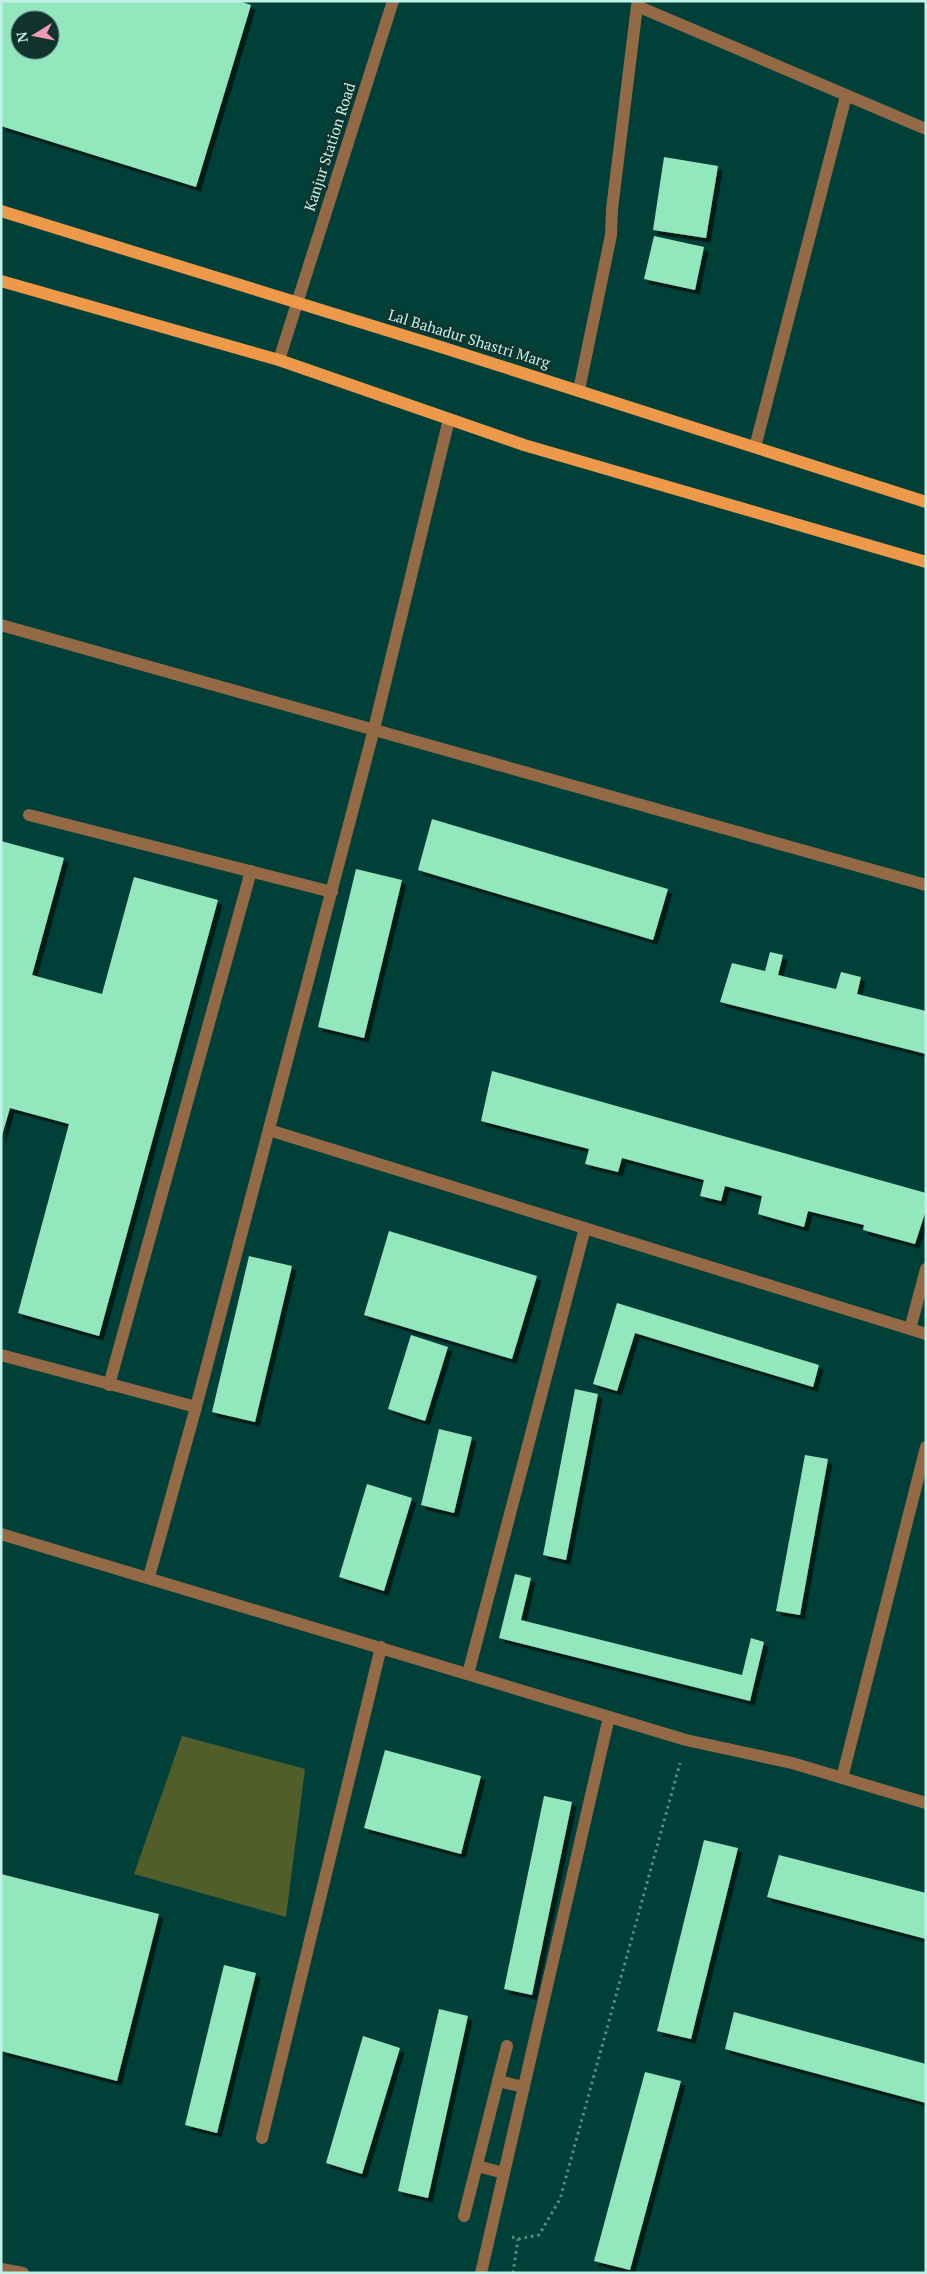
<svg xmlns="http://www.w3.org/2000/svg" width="927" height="2274" font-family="'PT Serif',serif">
<defs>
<filter id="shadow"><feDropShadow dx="4.5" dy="4.5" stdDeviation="0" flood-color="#0009"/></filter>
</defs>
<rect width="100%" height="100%" fill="#004038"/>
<path fill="#515e2a" d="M182 1736 305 1769 286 1917 134 1874Z"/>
<g fill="#93e7bd" fill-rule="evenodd" filter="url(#shadow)">
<path d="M1 1H239L251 5 196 187 1 126ZM20 20H50V50H20Z"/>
<path d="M664 157 718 166 706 238 653 230Z"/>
<path d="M654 236 704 247 695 290 644 279Z"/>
<path d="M432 819 668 889 653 940 418 870Z"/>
<path d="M1 841 64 858 32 975 102 994 134 877 218 900 99 1336 18 1313 69 1124 10 1108 1 1139Z"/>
<path d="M356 869 402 880 364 1038 318 1027Z"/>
<path d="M770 952 783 955 778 975 836 989 841 972 861 977 857 994 926 1011V1054L720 1002 732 963 765 971Z"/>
<path d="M492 1071 926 1193V1210L915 1244 863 1230 864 1225 808 1211 804 1227 758 1214 762 1196 725 1186 721 1201 700 1196 704 1180 622 1158 618 1172 585 1164 589 1149 481 1121Z"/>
<path d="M389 1231 537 1276 512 1359 364 1315Z"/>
<path d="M249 1256 292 1266 255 1422 212 1412Z"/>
<path d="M617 1303 819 1365 813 1387 635 1333 617 1391 593 1384Z"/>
<path d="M411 1335 448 1347 425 1421 388 1409Z"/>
<path d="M575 1389 598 1394 566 1560 543 1555Z"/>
<path d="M439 1429 472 1437 454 1513 421 1505Z"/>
<path d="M805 1455 828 1459 800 1615 776 1611Z"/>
<path d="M367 1484 412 1498 384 1591 339 1577Z"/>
<path d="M515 1574 531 1578 521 1620 742 1675 751 1638 764 1642 750 1701 499 1638Z"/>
<path d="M385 1750 481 1776 461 1854 364 1828Z"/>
<path d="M544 1796 572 1802 532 1995 504 1989Z"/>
<path d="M704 1840 738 1848 691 2039 657 2031Z"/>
<path d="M779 1855 926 1893V1939L767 1897Z"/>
<path d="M1 1874 159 1914 117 2081 1 2051Z"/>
<path d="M224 1965 256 1973 217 2133 185 2125Z"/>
<path d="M439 2009 468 2016 428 2198 398 2191Z"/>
<path d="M734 2012 926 2064V2103L725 2049Z"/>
<path d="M363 2036 400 2048 362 2174 326 2163Z"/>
<path d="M645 2072 681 2081 630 2270 594 2261Z"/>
</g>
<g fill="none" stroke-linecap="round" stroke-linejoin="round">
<g stroke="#568f86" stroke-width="3" stroke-dasharray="2.5 4" stroke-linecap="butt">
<path d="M512 2237 518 2239 539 2235 560 2199 680 1763"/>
<path d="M513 2273 518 2239"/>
</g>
<g stroke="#936946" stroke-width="12">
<path d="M29 815 332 892"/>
<path d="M1 1355 196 1407"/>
<path d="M109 1385 251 871"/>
</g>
<g stroke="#936946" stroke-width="12">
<path d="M637 6 926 129"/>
<path d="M279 360 393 1"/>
<path d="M579 390 611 235 612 209 637 6 639 1"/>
<path d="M755 447 846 96"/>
<path d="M1 625 926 885"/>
<path d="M269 1130 926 1334"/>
<path d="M910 1329 926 1269"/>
<path d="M1 1534 686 1740 792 1763 926 1803"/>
<path d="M149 1577 196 1407 374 729 449 419"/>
<path d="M468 1674 585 1228"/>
<path d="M842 1778 926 1447"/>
<path d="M498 2081 524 2087"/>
<path d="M262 2138 381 1647"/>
<path d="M477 2166 504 2173"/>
<path d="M464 2216 507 2046"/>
<path d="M1 2269 23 2273"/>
<path d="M481 2273 609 1717"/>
</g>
<g stroke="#ed9949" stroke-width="12">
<path d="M1 211 441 347 926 502"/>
<path d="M1 281 279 360 524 445 926 562"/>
</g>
</g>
<g text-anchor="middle" stroke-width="5" stroke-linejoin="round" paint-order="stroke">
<g font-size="15" fill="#c1f1e7" stroke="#11332d">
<text transform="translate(330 147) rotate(-72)" y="5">Kanjur Station Road</text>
<text transform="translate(469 339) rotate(17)" y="5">Lal Bahadur Shastri Marg</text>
</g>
</g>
<rect width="927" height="2274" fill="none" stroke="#c1f1e7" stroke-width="5"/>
<g transform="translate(35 35) rotate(260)"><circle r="24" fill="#11332d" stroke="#577f77"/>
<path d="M0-4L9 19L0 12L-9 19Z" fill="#f19ab3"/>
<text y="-8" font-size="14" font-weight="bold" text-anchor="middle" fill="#c1f1e7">N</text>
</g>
</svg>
